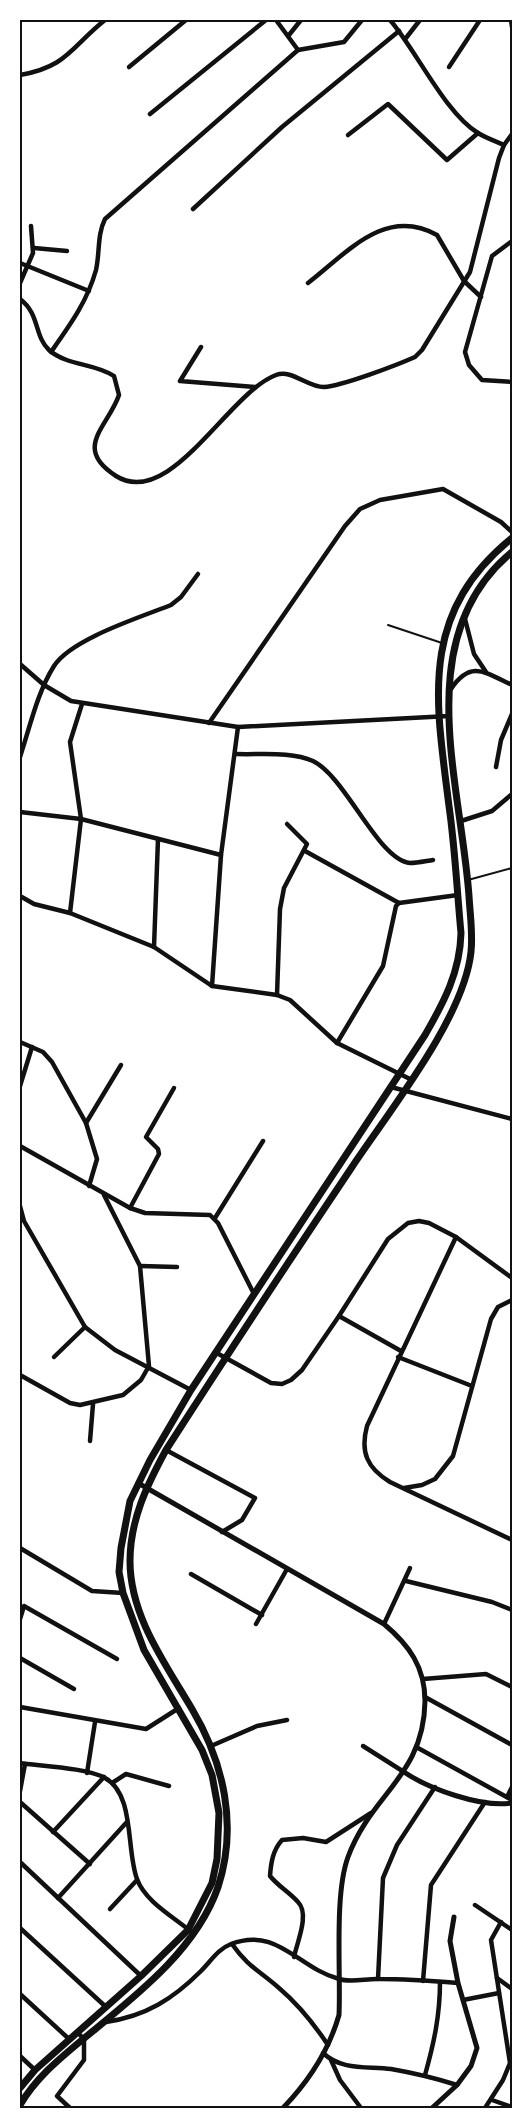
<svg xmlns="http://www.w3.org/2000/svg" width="532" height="2128" font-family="'PT Serif',serif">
<rect width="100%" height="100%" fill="#fff"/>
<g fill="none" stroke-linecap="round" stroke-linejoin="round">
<g stroke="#111" stroke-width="2">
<path d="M388 625 442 643"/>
<path d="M468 880 512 868"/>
</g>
<g stroke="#111" stroke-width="4.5">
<path d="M276 20 298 50"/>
<path d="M390 20C416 50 445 113 478 133 486 138 495 141 504 145"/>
<path d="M511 20 512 27"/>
<path d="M289 35 301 20"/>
<path d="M406 38 420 20"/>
<path d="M129 67 186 20"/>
<path d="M449 67 480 20"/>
<path d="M20 75C67 67 71 47 105 20"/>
<path d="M150 114 266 20"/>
<path d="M348 135 388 104 447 160 478 133"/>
<path d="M193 209 282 127 399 31"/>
<path d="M512 241 492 256 465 352 469 365 482 380 512 382"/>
<path d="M34 248 67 251"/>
<path d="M20 263 89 291"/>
<path d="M20 283 33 253 31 226"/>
<path d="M308 283C347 253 385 206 437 235L464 281 481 297"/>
<path d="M20 299C40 314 34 336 49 350 67 366 95 363 114 376L119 395C108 427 72 448 116 476 170 510 228 393 276 375 292 369 307 387 324 387 342 386 397 365 415 357L422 350 470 272 499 158 504 145 512 134"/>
<path d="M201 347 180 381 255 387"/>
<path d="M51 352C70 325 87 302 96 270 100 252 97 235 105 219L298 50 344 42 362 20"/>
<path d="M465 619 474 654 486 672"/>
<path d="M20 664 44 685 71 701 238 727 449 716"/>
<path d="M451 689C471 659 486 673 512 685"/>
<path d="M209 723 345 526 360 509 380 500 443 489 501 522 512 532"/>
<path d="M236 754C260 755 291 751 313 761 346 777 378 860 410 863 417 863 426 861 433 860"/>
<path d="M20 757C30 727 37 693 54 666 71 639 141 617 171 605L181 597 198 574"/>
<path d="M496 767 501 740 512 714"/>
<path d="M20 812 81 819 221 855"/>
<path d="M461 821 492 811 512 794"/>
<path d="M305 851 399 903"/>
<path d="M20 896 34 904 70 913 154 947 212 986 277 995 290 1000 337 1043 410 1079"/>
<path d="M70 913 81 819 70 742 82 704"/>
<path d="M154 947 158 839"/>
<path d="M212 986 221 855 238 727"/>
<path d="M277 995 280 909 284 888 307 844 287 824"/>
<path d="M20 1042 43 1052 52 1062 86 1123 97 1159 89 1186"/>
<path d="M337 1043 383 966 396 906 399 903 458 895"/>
<path d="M20 1086 32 1047"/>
<path d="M391 1087 512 1119"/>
<path d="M86 1123 121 1065"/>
<path d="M20 1146 130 1208 145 1213 210 1215 218 1223 254 1294"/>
<path d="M20 1206 24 1221 85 1327 115 1350 191 1390"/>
<path d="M130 1208 159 1154 158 1149 146 1137 174 1088"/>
<path d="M215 1218 263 1141"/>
<path d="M456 1237 367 1426C360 1452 367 1468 390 1482L512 1540"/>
<path d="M140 1266 177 1267"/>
<path d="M339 1316 401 1351"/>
<path d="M215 1352 271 1383 282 1384 291 1380 302 1370 339 1316 388 1239 408 1223 419 1221 429 1223 456 1237 512 1278"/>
<path d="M54 1357 85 1327"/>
<path d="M398 1357 472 1386"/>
<path d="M20 1375 70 1403 80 1405 123 1395 141 1380 149 1366 140 1266 104 1195"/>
<path d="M90 1441 93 1404"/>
<path d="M166 1450 255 1498 242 1520 222 1532"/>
<path d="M404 1488 422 1485 435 1479 453 1456 491 1319 498 1307 512 1300"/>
<path d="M20 1548 92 1591 123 1593"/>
<path d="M191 1574 262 1615"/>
<path d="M406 1581 492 1602 512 1610"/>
<path d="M20 1619 24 1606 117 1659"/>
<path d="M256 1624 287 1569"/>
<path d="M384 1624 410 1568"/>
<path d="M20 1658 74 1689"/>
<path d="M423 1679 486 1674 512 1687"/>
<path d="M425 1697 512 1745"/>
<path d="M20 1707 146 1729 179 1708"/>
<path d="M211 1746 257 1726 287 1720"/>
<path d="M363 1746 404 1772"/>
<path d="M418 1748 512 1800"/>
<path d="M20 1763C41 1766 88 1768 105 1778 135 1794 126 1850 137 1879 145 1901 172 1916 189 1930"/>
<path d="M87 1773 95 1722"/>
<path d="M112 1783 126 1774 169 1786"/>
<path d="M20 1791 25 1764"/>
<path d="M507 1797 512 1787"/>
<path d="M20 1802 90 1864"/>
<path d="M53 1832 104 1777"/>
<path d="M20 1862 141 1976"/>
<path d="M58 1898 126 1823"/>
<path d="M475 1905 512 1930"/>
<path d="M110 1909 137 1880"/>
<path d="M20 1928 106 2007"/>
<path d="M232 1944C248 1967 260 1971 279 1988 299 2005 314 2024 328 2045"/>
<path d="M294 1957C297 1942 310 1914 298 1902 289 1892 278 1886 270 1876 271 1862 273 1850 282 1840L303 1838 326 1842 371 1813"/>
<path d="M497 1978 512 1989"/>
<path d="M378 1979 383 1878 397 1845 435 1787"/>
<path d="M423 1981 431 1885 485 1802"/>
<path d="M20 1994 69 2039"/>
<path d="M463 2000 499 1993"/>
<path d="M106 2022C146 2016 173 1999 201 1971 211 1961 218 1949 231 1944 277 1926 298 1968 339 1979 351 1983 368 1978 380 1979 406 1979 433 1981 458 1983"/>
<path d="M323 2053C342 2071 368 2066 391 2069 414 2073 435 2078 457 2085"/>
<path d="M20 2056 35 2070"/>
<path d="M331 2060 340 2080 361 2108"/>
<path d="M425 2075C434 2043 440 2015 440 1982"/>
<path d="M492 2100 512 2107"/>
<path d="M70 2108 57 2096 84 2060V2039L77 2032"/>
<path d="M485 2108 503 2080 510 2063 491 1940 501 1922"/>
</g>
<g stroke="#111" stroke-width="5">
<path d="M138 1483 384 1624C409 1645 425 1667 425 1701 424 1776 371 1794 348 1857 334 1895 341 1972 339 2015 329 2050 308 2082 283 2108"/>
<path d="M404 1772C429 1789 482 1808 512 1803"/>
<path d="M432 2108 457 2085 471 2066 477 2048 458 1983 450 1941 454 1917"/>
</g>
<g stroke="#111" stroke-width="7">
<path d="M20 2088 35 2070 141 1976 188 1930 212 1883 217 1859 219 1813 212 1775 202 1750 144 1650 123 1593 119 1572 121 1548 130 1501 150 1460 191 1390 425 1035C444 1002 460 972 461 933 457 891 455 848 449 806 436 701 418 614 512 538"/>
<path d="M20 2105C36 2078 58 2060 82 2040 133 1998 196 1951 218 1887 238 1826 224 1763 192 1709 165 1663 130 1616 130 1561 130 1520 147 1485 166 1450 227 1355 289 1261 352 1167 390 1110 464 1018 471 952 473 933 470 914 469 896 461 783 409 637 512 552"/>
</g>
</g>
<rect width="532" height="2128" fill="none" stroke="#ffffff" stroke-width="42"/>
<rect x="21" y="21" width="490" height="2086" fill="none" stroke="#111" stroke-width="2"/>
</svg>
